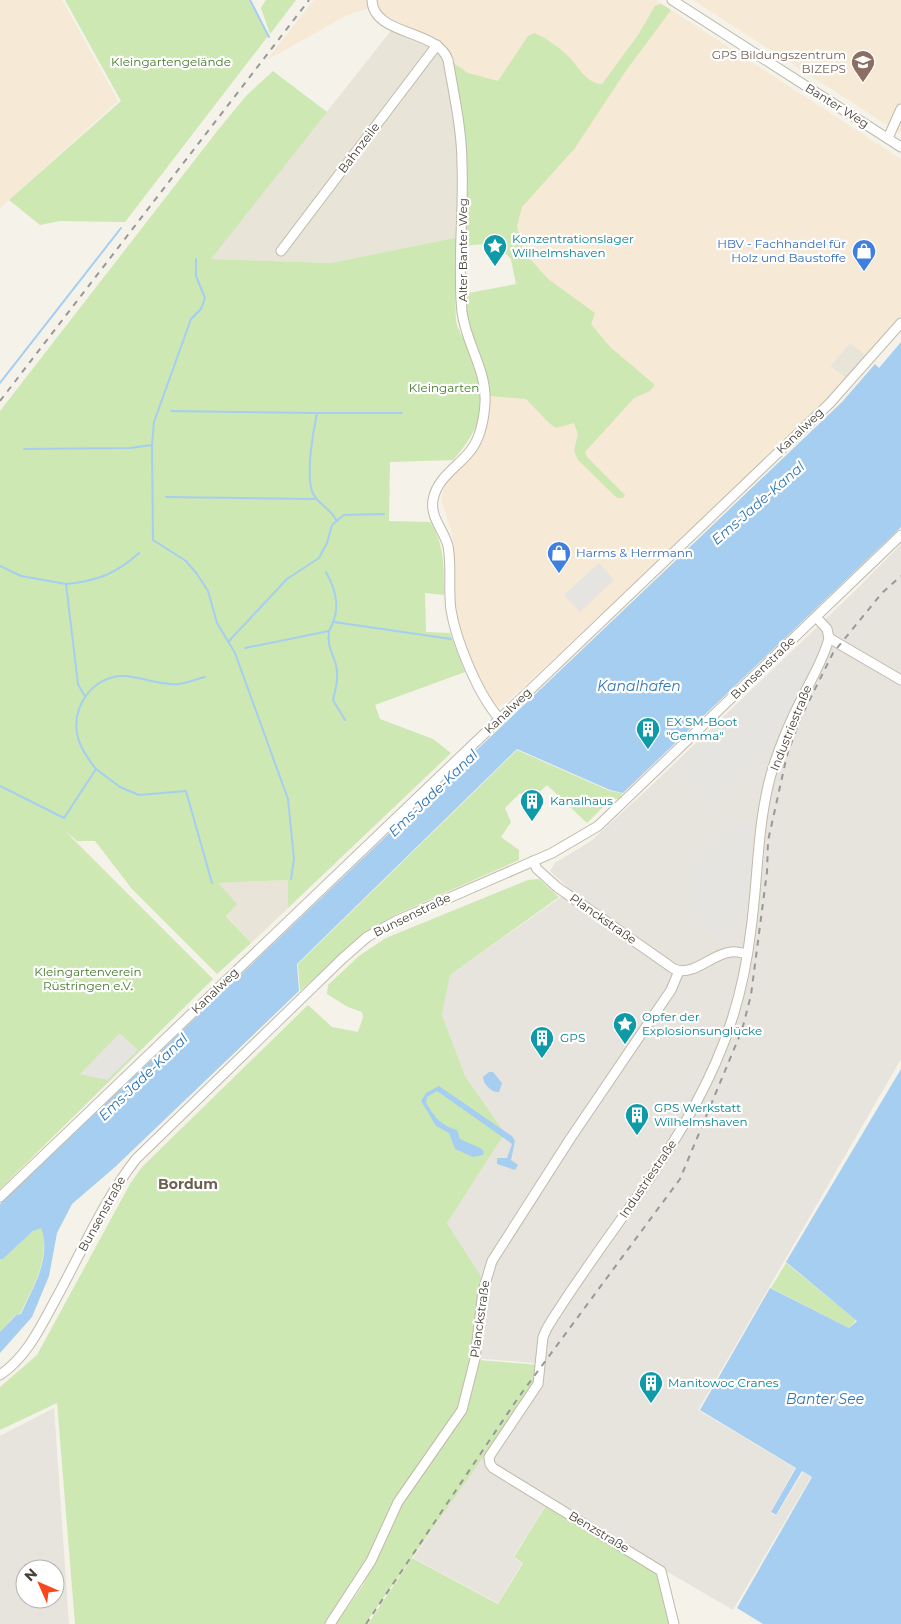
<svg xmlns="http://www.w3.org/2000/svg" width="901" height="1624" font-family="Montserrat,sans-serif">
<rect width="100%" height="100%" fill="#f4f2e9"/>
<g fill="#e8e4d7">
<path d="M394 27 443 53 460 152 459 237 331 263 210 259Z"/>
<path d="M850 343 869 357 847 379 830 366Z"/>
<path d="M288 880V908L251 943 226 915 217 883Z"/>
</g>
<g fill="#f6e9d5">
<path d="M0 0H62L118 101 0 208Z"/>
<path d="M314 0H371L372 7 347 15 267 60Z"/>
<path d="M374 0H656L901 159V317L869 357 849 343 830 366 847 379 732 492 505 704 498 707 490 701 479 678 459 628 452 592 455 563 452 533 441 499 446 482 475 447 488 415 490 396 489 377 473 339 516 284 511 259 495 243 462 246 465 155 447 47 383 14 375 6Z"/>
<path d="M693 0H901V134Z"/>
</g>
<g fill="#e7e3dd" fill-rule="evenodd">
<path d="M901 544V1059L698 1410 795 1468 770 1513 776 1516 803 1472 811 1477 733 1610 548 1502 513 1557 522 1563 498 1603 413 1558 545 1364 474 1358 480 1276 447 1223 505 1133 465 1076 442 1015 450 975 571 890 550 871 555 863 591 841 652 785 859 587Z"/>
<path d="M54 1408 69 1624H0V1436ZM25 1569H55V1599H25Z"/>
</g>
<g fill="#cde8b2">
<path d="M65 0H249L268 36 125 222 60 221 40 225 9 200 121 101Z"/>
<path d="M266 0H296L270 34 261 8Z"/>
<path d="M661 4 671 10 625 72 575 148 522 207 517 226 523 251 548 279 595 313 591 324 610 347 655 385 650 391 634 398 585 452 587 457 625 495 623 498H617L578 460 574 451 578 434 574 423 556 428 549 423 526 399 490 396C487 361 467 330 463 294L516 284 511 259 495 243 462 246 465 155 449 60 468 73 498 81 528 36 534 33C546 38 557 46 567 55 577 64 586 84 602 84L638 35 655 6Z"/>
<path d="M273 71 327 112 211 259 331 263 459 237C459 254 453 313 457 325 459 333 466 341 470 348 492 394 486 422 453 460L390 462 389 521 430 522C445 545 444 568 444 595L425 593 426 632 450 633 465 672 375 705 380 719 433 739 451 753 288 908V880L218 883 237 904 226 916 251 943 217 974 132 889 95 841H77L65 831 213 979 0 1189V411L218 130 246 96Z"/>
<path d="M517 750 610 791 622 793 620 799 604 798 603 807 587 823 547 785 530 801 520 793 505 808 511 822 501 837 519 850V860L397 914 366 932 300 991 298 964Z"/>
<path d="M539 879 559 897 450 975 442 1015 465 1076 505 1133 447 1223 480 1275 483 1294 474 1358 458 1408 394 1499 357 1581 327 1624H75L57 1403 0 1430V1387L37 1355 130 1184 142 1167 308 1005 332 1027 358 1032 363 1017 362 1012 348 1007 327 994 328 985 359 956 386 938 528 880Z"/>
<path d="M41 1227C51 1258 33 1287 20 1314L15 1315 0 1332V1259H3L33 1231Z"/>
<path d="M786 1263 856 1320 849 1328 771 1288Z"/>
<path d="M478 1360 541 1365 537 1381 365 1624H336L363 1585 401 1503 464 1411Z"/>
<path d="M547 1504 660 1572 673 1624H368L412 1558 498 1604 523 1563 514 1557Z"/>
</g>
<g fill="#e6e4e1">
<path d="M599 563 614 580 580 612 564 595Z"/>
<path d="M806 641 817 652 784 720 773 731 777 735 712 803 678 768 713 734 711 731Z"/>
<path d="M743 819 753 829 748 901 742 907 746 911 717 939 691 906V878L688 874Z"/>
<path d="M120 1033 138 1050 107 1080 80 1074Z"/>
</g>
<g fill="#a6cef1">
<path d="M901 342V527L623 793 610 790 517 749 297 964 299 991 115 1167 72 1204 57 1233 49 1276 32 1317 0 1353V1332L16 1315 21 1314C33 1287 52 1258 41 1228L33 1231 3 1259H0V1204L842 402 875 364 879 368Z"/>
<path d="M901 1069V1624H763L737 1608 812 1477 802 1471 776 1515 771 1512 796 1468 700 1410 770 1288 849 1328 857 1321 786 1262Z"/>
<path d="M489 1072H493L502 1083 499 1092C492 1093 483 1084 483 1077Z"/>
<path d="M439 1086 512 1136 515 1141 511 1160 518 1165 515 1170 497 1164V1158H507L512 1144 437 1091 427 1097 426 1103C435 1117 440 1125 457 1130L460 1139 482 1149 484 1152 483 1155 473 1157 455 1149 449 1133 436 1126 421 1101 426 1093Z"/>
</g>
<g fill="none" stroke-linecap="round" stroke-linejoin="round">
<g stroke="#a6cef1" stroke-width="2">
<path d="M250 0 269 37"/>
<path d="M196 259V276L205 298 201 309 191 319 154 422 152 445 153 540 186 561 197 574 208 591 217 623 235 653 288 799 294 859 291 879"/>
<path d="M0 383 121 228"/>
<path d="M171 411 316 413"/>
<path d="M24 449 130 448 152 445"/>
<path d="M166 497 316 499"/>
<path d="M336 520C331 508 316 504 312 491 306 473 313 432 317 413H402"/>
<path d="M0 566 21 576 66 584 78 684 84 695"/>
<path d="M66 584C97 581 116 574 139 553"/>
<path d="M334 622 451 639"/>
<path d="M329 631C327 647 332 651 336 665 339 677 336 688 333 700L345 720"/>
<path d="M229 641 287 579 319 558 327 543 332 525 344 515 384 514"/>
<path d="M245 648 329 631C341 610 337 592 326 572"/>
<path d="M96 769C81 750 71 733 79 709 86 690 103 675 125 676 143 677 160 686 179 684 187 683 196 679 205 677"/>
<path d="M0 786 64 818 96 769 120 787 139 795 186 791 212 883"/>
</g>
<g stroke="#c0baab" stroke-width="11">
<g id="minor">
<path d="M372 0C373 36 438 29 448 60 454 95 462 130 462 165 464 214 457 263 462 312 466 344 487 370 485 403 484 418 480 438 471 450 458 467 437 477 433 500 430 518 444 530 448 546 452 567 448 589 451 610 456 641 479 697 500 719"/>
<path d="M672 0 901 147"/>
<path d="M888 138 901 109"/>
<path d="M281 251 437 45"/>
<path d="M829 638 901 680"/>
<path d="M533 861 537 869 557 887 674 969C694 977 711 954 731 952 736 951 742 953 747 954"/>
<path d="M0 1197 830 403 901 323"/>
<path d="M0 1375C28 1356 42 1324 58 1295 83 1249 104 1200 136 1159L342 959 367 937 396 921 552 853 598 826 901 535"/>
<path d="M330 1624 371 1561 398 1502 462 1410 475 1359 483 1291 492 1261 570 1139 671 990 679 971"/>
<path d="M674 1624 661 1571 493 1468 490 1464 489 1457 538 1384 543 1337 547 1328C602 1238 674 1159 716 1062 734 1021 746 973 751 929 758 879 757 828 770 778 778 749 790 721 804 694 813 676 824 658 829 638L827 629 816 617"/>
</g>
</g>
<use href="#minor" stroke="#fff" stroke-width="9"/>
<g stroke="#989898" stroke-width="2" stroke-dasharray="6 6" stroke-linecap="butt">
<path d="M0 401 309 0"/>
<path d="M366 1624 518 1398 680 1179 742 1030 751 995 767 872 768 841 787 755 800 719 833 653 882 593 901 576"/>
</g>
</g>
<defs>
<g id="school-pin" transform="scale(1.25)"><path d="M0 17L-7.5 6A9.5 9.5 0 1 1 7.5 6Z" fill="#8d6e63" stroke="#fff"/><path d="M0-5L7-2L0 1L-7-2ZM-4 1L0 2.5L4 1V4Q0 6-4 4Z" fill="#fff"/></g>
<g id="sight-pin" transform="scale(1.25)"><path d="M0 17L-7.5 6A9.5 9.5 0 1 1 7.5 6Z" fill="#0f9aa8" stroke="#fff"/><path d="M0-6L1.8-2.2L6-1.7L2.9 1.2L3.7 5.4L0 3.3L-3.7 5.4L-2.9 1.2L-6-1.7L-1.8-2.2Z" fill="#fff"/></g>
<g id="shop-pin" transform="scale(1.25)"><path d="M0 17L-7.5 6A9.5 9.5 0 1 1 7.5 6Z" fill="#3f7fe0" stroke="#fff"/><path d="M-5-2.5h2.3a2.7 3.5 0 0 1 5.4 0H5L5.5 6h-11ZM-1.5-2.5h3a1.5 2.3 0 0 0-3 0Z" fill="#fff"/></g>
<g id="building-pin" transform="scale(1.25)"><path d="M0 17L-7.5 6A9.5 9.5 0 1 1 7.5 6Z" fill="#0f9aa8" stroke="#fff"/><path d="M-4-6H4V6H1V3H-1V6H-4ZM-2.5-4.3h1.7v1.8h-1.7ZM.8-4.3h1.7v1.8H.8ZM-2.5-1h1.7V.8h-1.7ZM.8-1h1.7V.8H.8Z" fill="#fff"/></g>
</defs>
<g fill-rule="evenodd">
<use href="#school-pin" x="863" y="62"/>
<use href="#sight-pin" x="495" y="246"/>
<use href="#shop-pin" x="864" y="251"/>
<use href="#shop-pin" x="559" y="553"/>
<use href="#building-pin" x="648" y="729"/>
<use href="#building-pin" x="532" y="801"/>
<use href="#sight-pin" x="625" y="1024"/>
<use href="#building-pin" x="542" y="1038"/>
<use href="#building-pin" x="637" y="1115"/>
<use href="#building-pin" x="651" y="1383"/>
</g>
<g text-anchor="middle" stroke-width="4.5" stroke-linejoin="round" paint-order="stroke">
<g font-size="12" fill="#785e54" stroke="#fff" text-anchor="end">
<text x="846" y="59">GPS Bildungszentrum<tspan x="846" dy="14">BIZEPS</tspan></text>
</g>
<g font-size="12" fill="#457b2a" stroke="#fff">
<text x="171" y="66">Kleingartengelände</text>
<text x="444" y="392">Kleingarten</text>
<text x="88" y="976">Kleingartenverein<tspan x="88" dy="14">Rüstringen e.V.</tspan></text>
</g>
<g font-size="12" fill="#484237" stroke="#fff">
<text transform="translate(837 106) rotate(32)" y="4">Banter Weg</text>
<text transform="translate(359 148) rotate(-53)" y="4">Bahnzeile</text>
<text transform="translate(463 250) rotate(-90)" y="4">Alter Banter Weg</text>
<text transform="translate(800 431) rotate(-44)" y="4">Kanalweg</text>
<text transform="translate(763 668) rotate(-44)" y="4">Bunsenstraße</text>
<text transform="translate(508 711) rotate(-44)" y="4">Kanalweg</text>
<text transform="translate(791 728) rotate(-68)" y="4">Industriestraße</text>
<text transform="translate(412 915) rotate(-26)" y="4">Bunsenstraße</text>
<text transform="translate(603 919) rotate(35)" y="4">Planckstraße</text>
<text transform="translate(215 991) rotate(-44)" y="4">Kanalweg</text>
<text transform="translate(648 1179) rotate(-56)" y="4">Industriestraße</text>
<text transform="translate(102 1214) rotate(-61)" y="4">Bunsenstraße</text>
<text transform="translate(480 1319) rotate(-82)" y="4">Planckstraße</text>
<text transform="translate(599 1532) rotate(31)" y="4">Benzstraße</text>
</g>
<g font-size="12" fill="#0d838f" stroke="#fff" text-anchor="start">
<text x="512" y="243">Konzentrationslager<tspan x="512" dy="14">Wilhelmshaven</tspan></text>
<text x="666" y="726">EX SM-Boot<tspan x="666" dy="14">"Gemma"</tspan></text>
<text x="550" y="805">Kanalhaus</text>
<text x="642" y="1021">Opfer der<tspan x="642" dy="14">Explosionsunglücke</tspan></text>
<text x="560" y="1042">GPS</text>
<text x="654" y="1112">GPS Werkstatt<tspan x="654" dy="14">Wilhelmshaven</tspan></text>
<text x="668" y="1387">Manitowoc Cranes</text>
</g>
<g font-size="12" fill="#366cbe" stroke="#fff" text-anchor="end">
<text x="846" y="248">HBV - Fachhandel für<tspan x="846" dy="14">Holz und Baustoffe</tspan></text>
<text x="576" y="557" text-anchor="start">Harms &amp; Herrmann</text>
</g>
<g font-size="14" font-style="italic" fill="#3076b5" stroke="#fff">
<text transform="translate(758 503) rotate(-41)" y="5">Ems-Jade-Kanal</text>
<text x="639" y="691">Kanalhafen</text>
<text transform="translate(433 793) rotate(-44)" y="5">Ems-Jade-Kanal</text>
<text transform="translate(143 1077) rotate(-44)" y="5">Ems-Jade-Kanal</text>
<text x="825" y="1404">Banter See</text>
</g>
<g font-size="14" font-weight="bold" fill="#6b614e" stroke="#fff">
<text x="188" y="1189">Bordum</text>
</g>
</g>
<g transform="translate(40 1584) rotate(315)"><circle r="24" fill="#ffffff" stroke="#b6b3af"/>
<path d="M0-4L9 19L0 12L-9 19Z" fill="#f9471b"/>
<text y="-8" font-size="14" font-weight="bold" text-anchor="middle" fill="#484237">N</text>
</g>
</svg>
